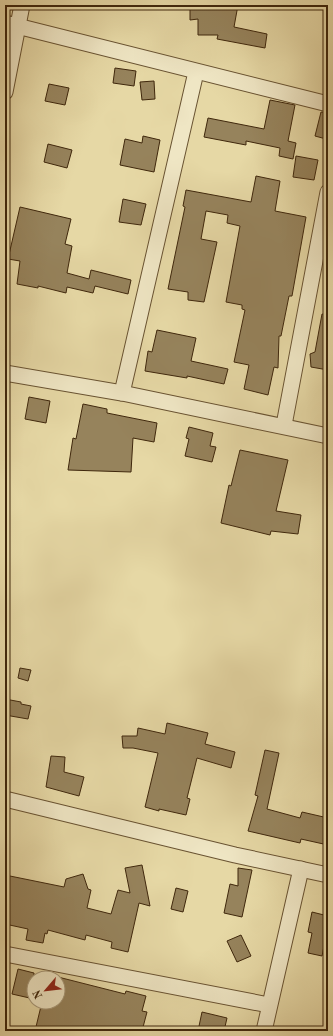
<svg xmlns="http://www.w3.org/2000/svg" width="333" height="1036" font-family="'Old Standard TT',serif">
<rect width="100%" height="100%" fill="#e6d8a5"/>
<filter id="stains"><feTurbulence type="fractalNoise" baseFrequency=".005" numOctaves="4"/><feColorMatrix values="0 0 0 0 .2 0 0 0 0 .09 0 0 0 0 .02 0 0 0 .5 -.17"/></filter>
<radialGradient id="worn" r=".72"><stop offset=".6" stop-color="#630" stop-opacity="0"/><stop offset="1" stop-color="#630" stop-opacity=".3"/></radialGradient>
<g fill="#96835c" stroke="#3f270c">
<path d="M190 5H238L234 27 267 34 265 48 217 39 218 35H198V19L190 20Z"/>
<path d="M115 68 136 71 134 86 113 83Z"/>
<path d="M154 81 155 99 142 100 140 82Z"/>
<path d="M49 84 69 88 65 105 45 101Z"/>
<path d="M270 100 295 105 288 141 296 143 293 159 279 156 280 148 246 141V145L204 137 208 118 264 129Z"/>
<path d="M321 112 328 113V129L326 139 315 136Z"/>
<path d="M143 136 160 140 154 172 120 165 125 139 142 143Z"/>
<path d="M48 144 72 150 67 168 44 162Z"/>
<path d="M296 156 318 160 314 180 293 177Z"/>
<path d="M256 176 280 181 275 211 306 217 292 296H289L281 336H279L278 368 274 367 268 395 244 389 249 365 234 362 245 310 242 309V305L226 302 240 226 227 223 228 215 206 211 201 239 217 242 204 302 188 300V292L168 289 185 207 183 206 186 190 251 202Z"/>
<path d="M123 199 146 204 141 225 119 222Z"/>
<path d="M20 207 71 219 65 244 72 246 67 273 89 279 91 270 131 280 128 294 95 286 93 293 67 287 66 293 38 286V288L17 284 20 261 8 259Z"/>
<path d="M322 314 328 315V370L311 367 310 354 315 352Z"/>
<path d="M157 330 196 338 191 361 228 369 224 384 187 376V378L145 371 148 351 152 352Z"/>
<path d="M29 397 50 401 46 423 25 419Z"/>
<path d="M83 404 107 409V413L157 423 154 442 133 438 131 472 68 470 73 438 76 439Z"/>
<path d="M189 427 213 433 210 446 216 447 212 462 185 456 189 439 186 438Z"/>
<path d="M240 450 288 460 276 511 301 515 298 534 271 531 270 535 221 523 229 485 231 486Z"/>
<path d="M20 668 31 670 28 681 18 678Z"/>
<path d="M5 699 21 702V704L31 706 28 719 5 715Z"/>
<path d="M167 723 208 733 205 744 235 752 231 768 197 758 187 798 190 799 186 815 159 809V811L145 807 158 753 133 748H123L122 736H137L138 728 165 734Z"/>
<path d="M265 750 279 753 267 809 300 818 302 812 328 818V845L301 839 300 843 248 831 258 796 255 795Z"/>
<path d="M51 756 65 757 64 772 84 777 79 796 46 787Z"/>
<path d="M142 865 150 906 139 903 128 952 111 948 112 942 86 935 85 940 48 930 47 934 45 933 43 943 26 940 28 929 5 924V875L64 887 66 879 83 874 88 889 91 890 87 908 111 914 118 890 130 893 125 868Z"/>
<path d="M238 868 252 870 242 917 224 913 230 884 238 886Z"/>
<path d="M176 888 188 891 183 912 171 909Z"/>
<path d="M312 912 328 916V926L322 956 308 953 312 933 308 932Z"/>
<path d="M241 935 251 956 237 962 227 941Z"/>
<path d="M18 969 34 973V999L12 994Z"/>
<path d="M58 977 125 994 126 991 146 996 142 1011 147 1012 142 1031H35L42 1002H58Z"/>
<path d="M202 1012 227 1018 224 1031H198Z"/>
</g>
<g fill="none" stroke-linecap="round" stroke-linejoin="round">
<g stroke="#695332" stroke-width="17">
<g id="street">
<path d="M5 23 328 104"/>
<path d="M5 92 22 5"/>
<path d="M5 373 122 393 328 436"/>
<path d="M122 393 196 72"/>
<path d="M284 425 328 192"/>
<path d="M5 799 235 855 328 875"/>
<path d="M5 954 269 1005"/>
<path d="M264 1031 301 869"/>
</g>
</g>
<use href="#street" stroke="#efe6c4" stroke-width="15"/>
</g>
<rect width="333" height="1036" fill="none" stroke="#e6d8a5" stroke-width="20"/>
<rect x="6" y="6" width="321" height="1024" fill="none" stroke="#3f270c" stroke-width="2"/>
<rect x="10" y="10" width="313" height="1016" fill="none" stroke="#3f270c"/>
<g transform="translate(46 990) rotate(242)"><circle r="19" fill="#efe6c4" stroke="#a99a7a"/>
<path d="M0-3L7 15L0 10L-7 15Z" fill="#8f2418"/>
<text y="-6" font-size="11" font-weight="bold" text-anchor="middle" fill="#3f270c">N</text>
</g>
<rect width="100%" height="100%" filter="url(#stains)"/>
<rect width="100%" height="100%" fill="url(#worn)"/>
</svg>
